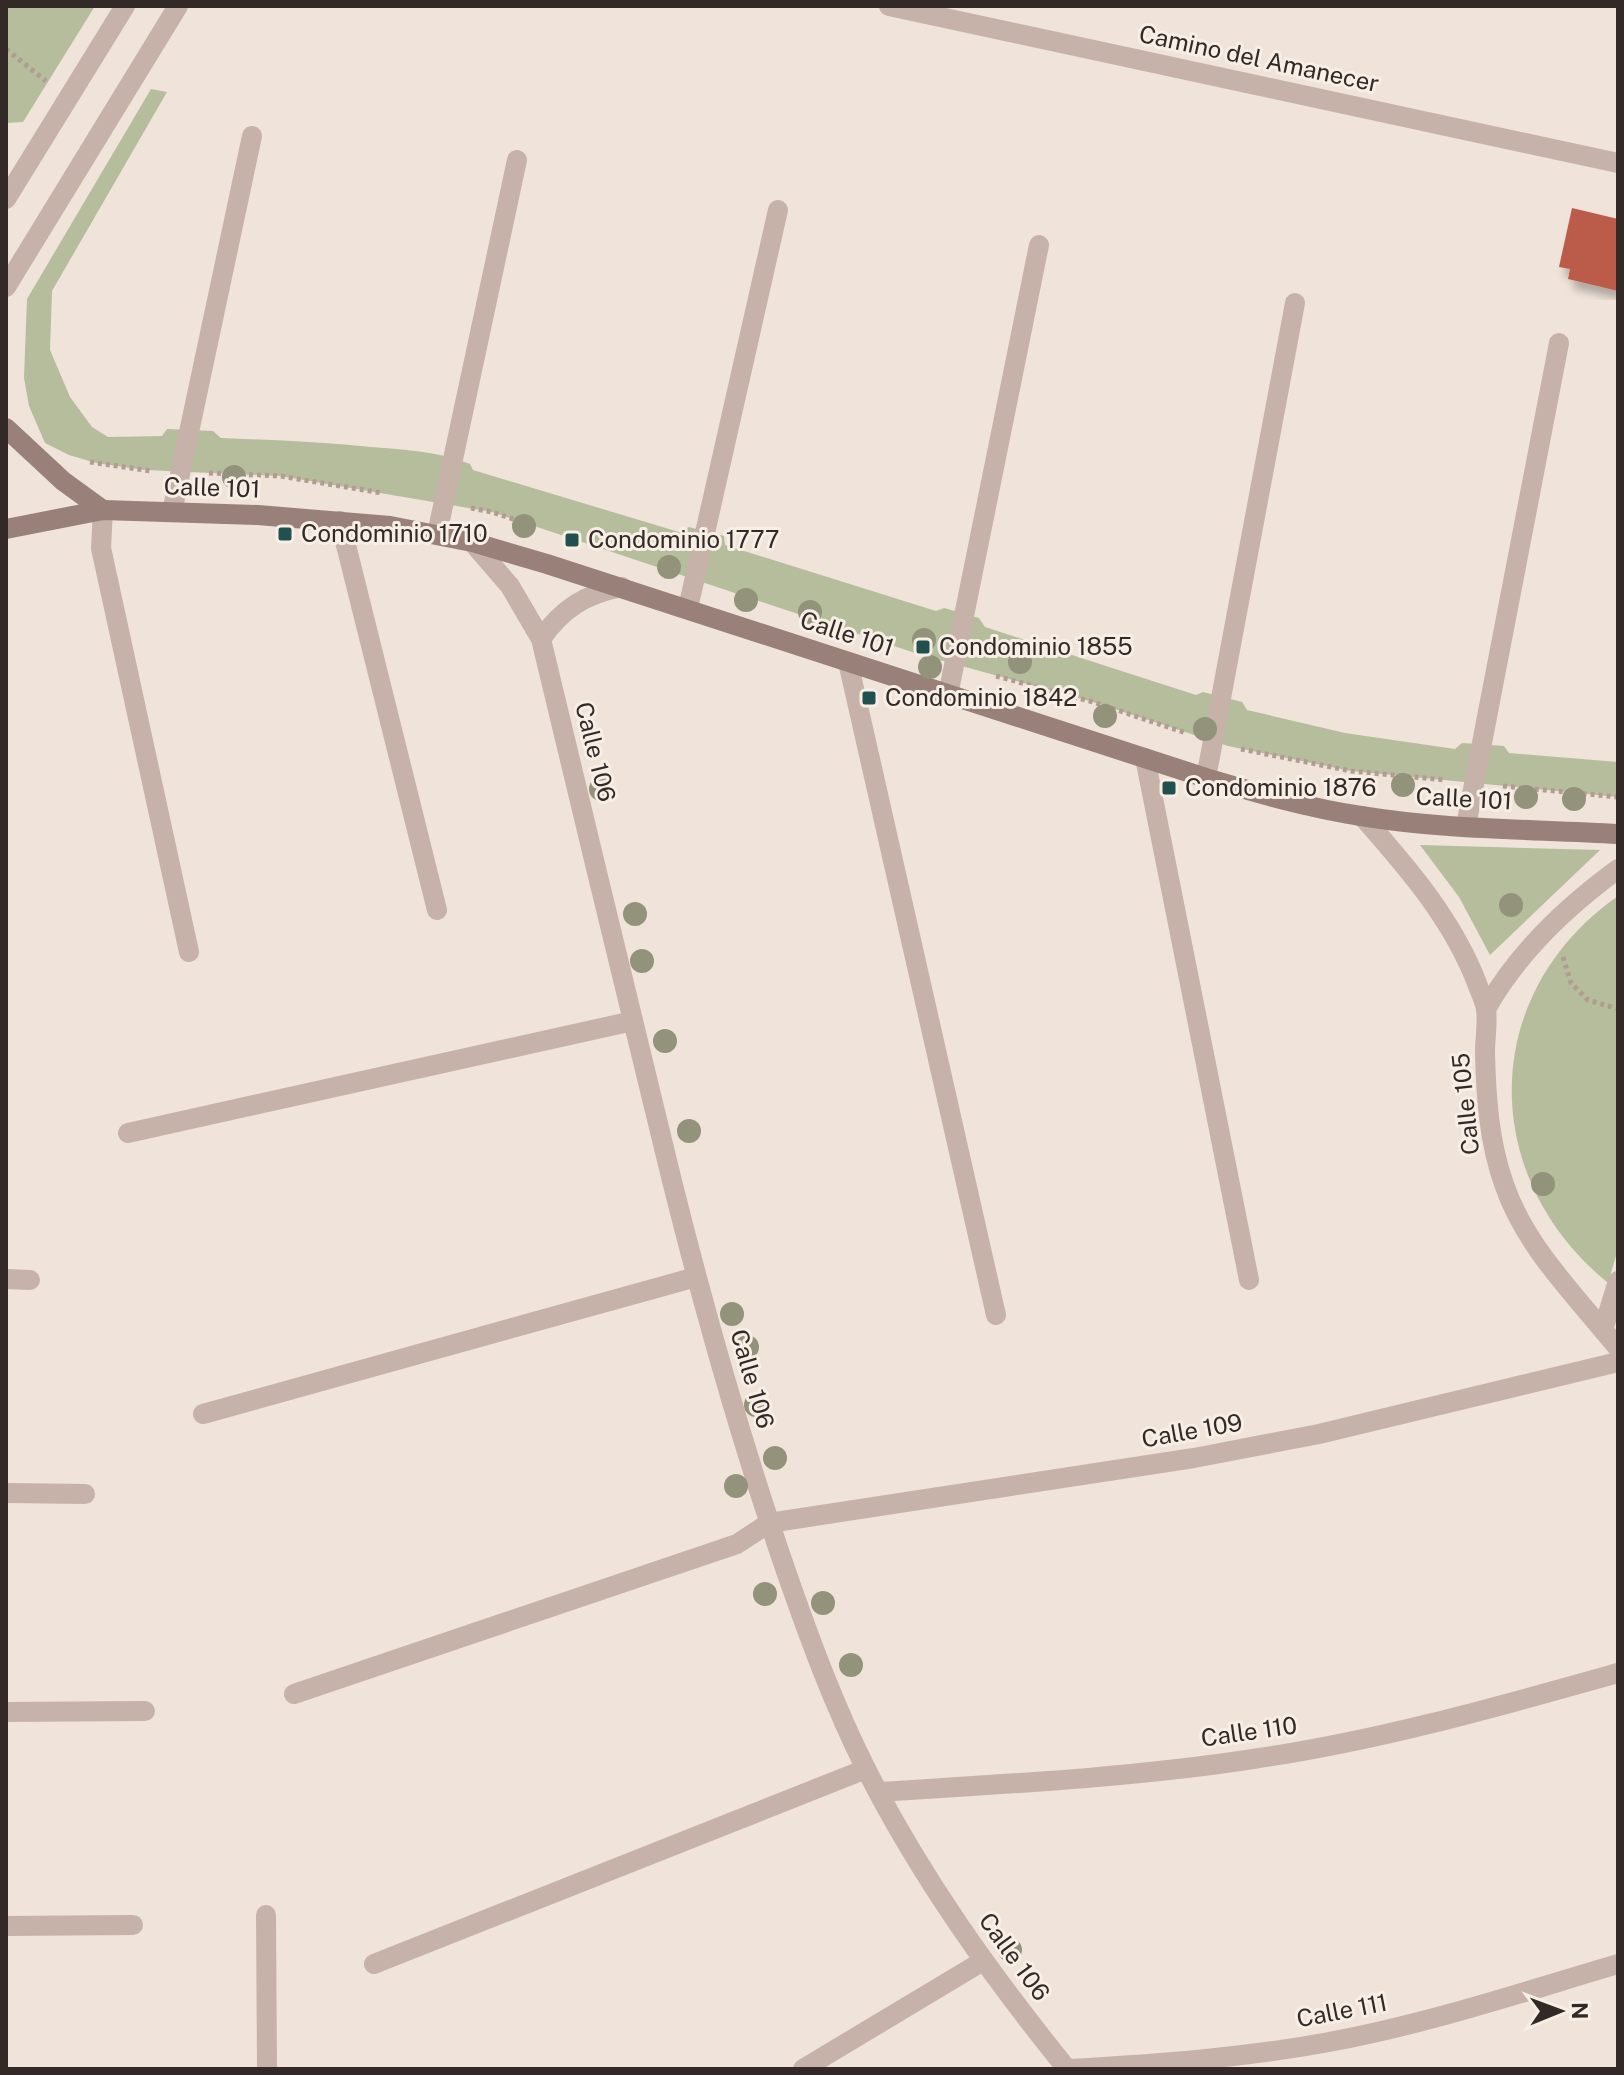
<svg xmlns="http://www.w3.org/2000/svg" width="1624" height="2075" font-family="'Public Sans',sans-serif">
<defs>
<filter id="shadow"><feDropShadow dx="5" dy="9" stdDeviation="4" flood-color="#0004"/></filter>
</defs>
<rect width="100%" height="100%" fill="#efe3da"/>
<g fill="#b5bd9c">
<path d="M6 6H95L23 122 6 123Z"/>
<path d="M151 89 167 92 52 291 50 350 70 397 92 427 108 437 162 436 167 429 213 431 221 438C271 440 321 442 371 447 405 450 438 451 470 464L473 470 679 532 689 527 724 536 725 545 936 611 944 608 979 618 985 627 1196 695 1203 692 1242 702 1247 710 1345 733 1455 749 1462 743 1504 746 1509 753 1618 762V797L1351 771 1228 746 1093 702 918 654 492 512 280 476 145 470 96 463 69 455 45 443 29 406 24 378 27 299Z"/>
<path d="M1420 845 1600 850 1490 955 1459 897Z"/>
<path d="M1618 896V1249L1608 1283C1478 1177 1478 994 1618 896Z"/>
</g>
<path fill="#bb5b4c" filter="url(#shadow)" d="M1572 208 1618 219V291L1568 279 1570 269 1559 267Z"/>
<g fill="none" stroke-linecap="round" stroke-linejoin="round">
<g stroke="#b29c92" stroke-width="5" stroke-dasharray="4 4" stroke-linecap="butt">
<path d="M6 49 46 81"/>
<path d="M90 462 151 471"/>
<path d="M209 473 280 476 382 493"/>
<path d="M471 508 492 512 534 526"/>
<path d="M996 676 1093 702 1186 733"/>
<path d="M1241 749 1351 771 1445 780"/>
<path d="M1503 786 1618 797"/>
<path d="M1563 957 1571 983 1588 1000 1618 1009"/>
</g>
<g stroke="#c6b2a8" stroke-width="20">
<path d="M889 6 1618 163"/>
<path d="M103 510 101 548 189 952"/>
<path d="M172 512 252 136"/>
<path d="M340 521 437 910"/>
<path d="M437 534 517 160"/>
<path d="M472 542 510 586 541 639C584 820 628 1000 672 1181 705 1313 742 1445 787 1574 810 1640 834 1705 865 1767 920 1876 991 1975 1067 2069"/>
<path d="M688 608 778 210"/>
<path d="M541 639C562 609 585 594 622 587"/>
<path d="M848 662 996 1315"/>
<path d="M948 695 1039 245"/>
<path d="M1145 758 1249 1280"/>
<path d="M1206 778 1295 303"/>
<path d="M1362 816C1408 868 1454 921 1478 986 1481 994 1485 1002 1486 1009 1488 1023 1485 1038 1485 1052 1486 1097 1489 1142 1504 1184 1525 1247 1577 1297 1618 1348"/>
<path d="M1466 826 1559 343"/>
<path d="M1486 1009C1518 952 1566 907 1618 869"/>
<path d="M128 1133 633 1021"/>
<path d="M6 1279 30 1280"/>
<path d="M1603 1330 1618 1281"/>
<path d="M203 1414 696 1277"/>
<path d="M6 1493 85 1494"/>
<path d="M294 1694 737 1544 769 1523 1194 1458 1319 1434 1618 1362"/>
<path d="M6 1712 145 1711"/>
<path d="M879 1792C1004 1784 1129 1778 1253 1759 1377 1741 1497 1707 1618 1673"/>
<path d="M266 1915 267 2069"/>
<path d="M6 1926 133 1925"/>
<path d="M374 1964 866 1769"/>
<path d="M803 2069 983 1961"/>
<path d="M1069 2069C1156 2064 1243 2058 1329 2042 1427 2024 1523 1992 1618 1964"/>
</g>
<g stroke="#c6b2a8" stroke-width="20">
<path d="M6 199 125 6"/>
<path d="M6 287 178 6"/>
</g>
<g stroke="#998179" stroke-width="20">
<path d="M6 428 63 481 103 510"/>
<path d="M6 529 103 510 258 515 390 526 472 542 547 564 1206 778C1257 793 1308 808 1361 816 1445 830 1533 829 1618 834"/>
</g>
</g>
<g fill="#93927b">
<circle cx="234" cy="477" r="12"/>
<circle cx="524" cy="526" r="12"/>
<circle cx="669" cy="567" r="12"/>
<circle cx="746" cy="600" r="12"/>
<circle cx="810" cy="612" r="12"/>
<circle cx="924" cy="640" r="12"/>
<circle cx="1020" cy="662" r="12"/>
<circle cx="930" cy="667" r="12"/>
<circle cx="1105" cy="716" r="12"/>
<circle cx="1205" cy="729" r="12"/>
<circle cx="1403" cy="785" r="12"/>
<circle cx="601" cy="789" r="12"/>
<circle cx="1526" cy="797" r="12"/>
<circle cx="1574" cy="799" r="12"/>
<circle cx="1511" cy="905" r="12"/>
<circle cx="635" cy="914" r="12"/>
<circle cx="642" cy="961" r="12"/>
<circle cx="665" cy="1041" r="12"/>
<circle cx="689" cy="1131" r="12"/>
<circle cx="1543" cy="1184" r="12"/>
<circle cx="732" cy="1314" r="12"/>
<circle cx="747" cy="1347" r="12"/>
<circle cx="756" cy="1405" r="12"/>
<circle cx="775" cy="1458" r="12"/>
<circle cx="736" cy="1486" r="12"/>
<circle cx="765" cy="1594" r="12"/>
<circle cx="823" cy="1603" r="12"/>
<circle cx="851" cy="1665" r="12"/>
<circle cx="1010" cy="1950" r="12"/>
</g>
<g fill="#21514f" stroke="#f7eee6" stroke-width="3">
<rect x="277" y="526" width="16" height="16" rx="4"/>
<rect x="564" y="532" width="16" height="16" rx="4"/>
<rect x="915" y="639" width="16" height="16" rx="4"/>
<rect x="861" y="690" width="16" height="16" rx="4"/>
<rect x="1161" y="780" width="16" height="16" rx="4"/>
</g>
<g text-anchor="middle" stroke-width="6" stroke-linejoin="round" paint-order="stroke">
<g font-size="24" fill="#332a27" stroke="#f7eee6">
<text transform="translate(1259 59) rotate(12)" y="8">Camino del Amanecer</text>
<text transform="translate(212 488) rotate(2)" y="8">Calle 101</text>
<text transform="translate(847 634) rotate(18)" y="8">Calle 101</text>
<text transform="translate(595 752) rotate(76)" y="8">Calle 106</text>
<text transform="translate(1464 799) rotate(3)" y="8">Calle 101</text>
<text transform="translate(1466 1104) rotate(-96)" y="8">Calle 105</text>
<text transform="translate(752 1379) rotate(74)" y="8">Calle 106</text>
<text transform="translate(1192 1431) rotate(-10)" y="8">Calle 109</text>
<text transform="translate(1249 1732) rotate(-8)" y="8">Calle 110</text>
<text transform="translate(1014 1957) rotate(54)" y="8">Calle 106</text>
<text transform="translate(1342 2011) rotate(-11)" y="8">Calle 111</text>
</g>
<g font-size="24" fill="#332a27" stroke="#f7eee6" text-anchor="start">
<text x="301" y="542">Condominio 1710</text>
<text x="588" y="548">Condominio 1777</text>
<text x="939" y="655">Condominio 1855</text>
<text x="885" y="706">Condominio 1842</text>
<text x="1185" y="796">Condominio 1876</text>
</g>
</g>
<rect width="1624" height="2075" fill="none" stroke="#332a27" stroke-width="16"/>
<g transform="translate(1560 2011) rotate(89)" stroke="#f7eee6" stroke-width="6" paint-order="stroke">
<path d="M0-6L14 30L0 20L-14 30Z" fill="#332a27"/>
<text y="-12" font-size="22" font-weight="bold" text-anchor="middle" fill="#332a27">N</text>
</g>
</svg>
